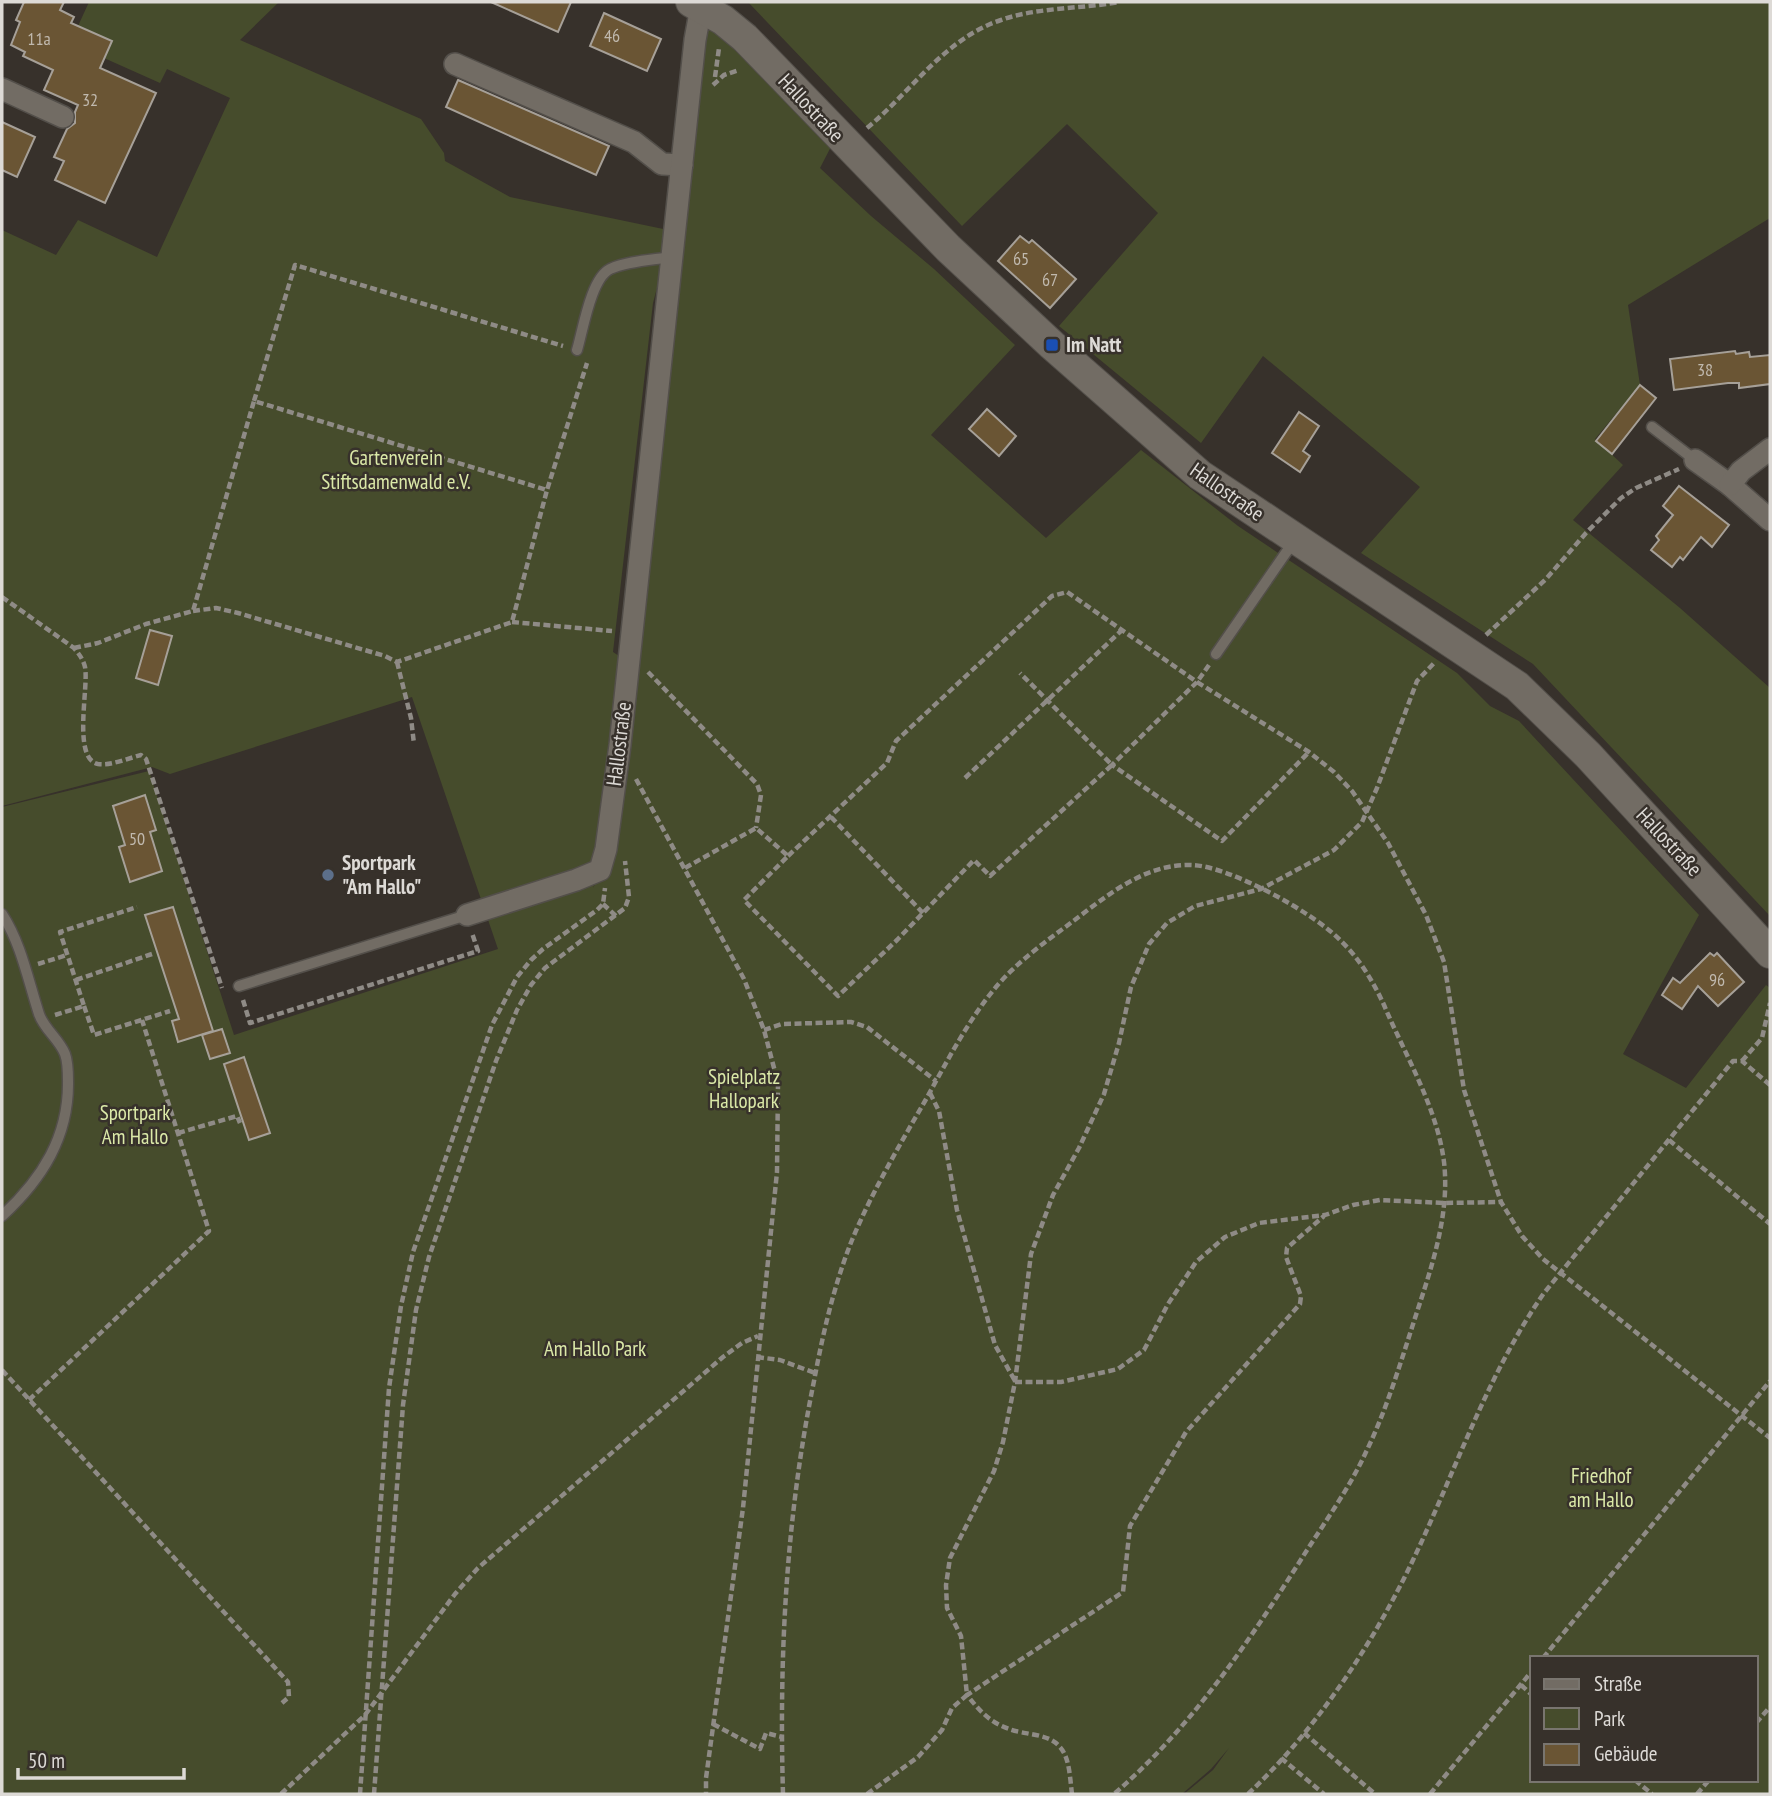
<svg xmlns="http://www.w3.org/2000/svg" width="1772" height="1796" font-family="'PT Sans Narrow',sans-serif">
<rect width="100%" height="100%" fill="#37312b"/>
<g fill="#464c2c" fill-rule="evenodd">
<path d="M89 2H275L278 3 240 40 421 119 444 153 445 161 510 197 668 230 666 254 653 303 613 652 625 660 605 848 593 888 603 869 703 14 835 139 820 168 871 216 934 269 1015 345 931 435 1046 538 1141 450 1238 526 1457 673 1490 706 1519 721 1699 915 1623 1054 1686 1088 1766 985 1770 988V1794H1184L1213 1770 1229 1748 1211 1769 1182 1794H2V807L149 771 234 1035 498 949 412 697 170 774 152 767 2 806V230L56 255 78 220 157 257 230 98 167 69 160 83 104 58 78 26ZM1532 1658H1756V1780H1532Z"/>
<path d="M748 2H1770V218L1628 305 1640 385 1595 439 1623 465 1573 520 1680 608 1770 688V916L1533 664 1361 553 1420 487 1263 356 1201 443 1059 326 1158 213 1067 124 962 226Z"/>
</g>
<g fill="#6a5534" stroke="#a6a098" stroke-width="2">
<path d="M24 2H64L60 10 74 17 71 23 112 41 100 68 156 93 105 203 55 180 64 161 54 157 67 129 75 123V112L78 105 44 90 53 70 23 56 25 52 11 45 20 22 16 20Z"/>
<path d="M491 2H571L558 32Z"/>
<path d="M604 13 661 39 647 71 590 46Z"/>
<path d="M458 80 609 146 596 175 446 107Z"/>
<path d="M2 122 35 137 17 177 2 170Z"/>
<path d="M1020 236 1029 243 1032 240 1076 279 1050 308 998 261Z"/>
<path d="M1735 351 1736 354 1749 352 1750 357 1770 355V384L1739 388V383H1728L1674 390 1670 359Z"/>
<path d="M1640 385 1656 398 1612 454 1596 441Z"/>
<path d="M987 409 1016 436 999 456 969 429Z"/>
<path d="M1299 412 1319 426 1303 451 1310 456 1300 472 1272 453Z"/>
<path d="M1679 486 1729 525 1712 547 1701 537 1683 560 1680 557 1672 567 1651 550 1659 540 1656 536 1673 515 1663 506Z"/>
<path d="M150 630 172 636 158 685 136 678Z"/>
<path d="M145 795 156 830 150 832 162 871 130 882 119 847 125 845 113 806Z"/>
<path d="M173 907 213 1031 178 1042 172 1021 179 1019 145 915Z"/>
<path d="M1710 953 1714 956 1717 953 1744 982 1718 1006 1698 986 1682 1009 1662 995 1673 978 1680 983Z"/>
<path d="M222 1029 230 1053 210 1059 202 1035Z"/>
<path d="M244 1057 270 1133 249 1140 224 1064Z"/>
</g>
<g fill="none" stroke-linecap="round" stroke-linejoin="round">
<g stroke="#534f4a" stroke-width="13">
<g id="service">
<path d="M577 350C583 330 591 278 610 269 628 261 652 260 671 257"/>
<path d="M1652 427 1695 460"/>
<path d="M1216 654 1294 541"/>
<path d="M2 914C21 943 28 980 39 1014 44 1029 59 1039 65 1054 68 1062 68 1072 68 1081 69 1137 42 1179 2 1216"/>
<path d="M239 986 467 915"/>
</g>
</g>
<g stroke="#534f4a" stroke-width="24">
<g id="minor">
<path d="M455 64 634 142 662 164 682 165"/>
<path d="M2 89 63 117"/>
<path d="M1695 460 1730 485 1770 520"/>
<path d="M1730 485 1741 471 1770 449"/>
<path d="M467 915 576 880 600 870 606 849 620 745 695 40 701 7"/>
</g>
</g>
<g stroke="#534f4a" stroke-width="32">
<path id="secondary" d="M691 2 723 20 745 38 948 248 1052 345 1200 475 1517 686 1588 755 1770 953"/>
</g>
<g stroke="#8f8b86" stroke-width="4.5" stroke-dasharray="7 3.5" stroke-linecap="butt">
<path d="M715 77 719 48"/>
<path d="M713 85 724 75 739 70"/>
<path d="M867 128C912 91 944 39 1001 20 1038 7 1081 9 1119 2"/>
<path d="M254 401 295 265 563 346"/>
<path d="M2 597 74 648C79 654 83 659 85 667 89 687 72 759 98 764 110 766 129 758 141 755L146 759 222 988"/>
<path d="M193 611 216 608 238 613 385 656 397 662 512 622 547 490"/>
<path d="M512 622 612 631"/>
<path d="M1486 635 1546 579 1586 533 1621 498 1636 488 1679 469"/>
<path d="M74 648 98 643 146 624 193 611 254 401 547 490 587 363"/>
<path d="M397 662 411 718 414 744"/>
<path d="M1209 665 1197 682 1309 752 1334 772 1352 791 1388 843 1426 915 1444 962 1464 1090 1501 1202"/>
<path d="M648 672 757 784 761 795 756 828"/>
<path d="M965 778 1122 630"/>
<path d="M636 779 744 979 764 1030 778 1083 777 1172 743 1508 706 1778V1794"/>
<path d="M831 817 923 913"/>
<path d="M788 856 887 763 896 741 1052 596 1067 592 1197 682 1112 765 1222 841 1309 752"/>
<path d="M685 868 756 828 788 856 744 900 838 996 897 940 974 860 990 876 1112 765 1020 673"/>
<path d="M603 904 616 916"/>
<path d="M38 964 67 955"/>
<path d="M76 980 152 954"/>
<path d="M243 1000 250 1023 478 951 472 933"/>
<path d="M84 1006 94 1035 170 1011"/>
<path d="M55 1015 84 1006 60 932 137 907"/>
<path d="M764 1030 782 1024 851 1022 867 1027 936 1081"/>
<path d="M1742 1061 1762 1038 1770 1003"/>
<path d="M930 1093 939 1111 957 1210 995 1345 1015 1381"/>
<path d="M178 1133 237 1116 240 1123"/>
<path d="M1669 1140 1770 1224"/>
<path d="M757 1357 780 1360 815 1373"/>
<path d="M2 1370 288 1682 289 1697 282 1703"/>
<path d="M1015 1382H1061L1118 1369 1144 1350 1168 1304 1196 1262 1225 1237 1259 1223 1325 1215 1353 1205 1380 1200 1445 1203 1501 1202 1522 1236 1543 1259 1770 1438"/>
<path d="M29 1400 209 1231 142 1020"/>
<path d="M1543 1658 1770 1381"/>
<path d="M1521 1685 1532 1695"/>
<path d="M1756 1723 1770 1707"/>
<path d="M713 1724 760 1749 766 1733 782 1737"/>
<path d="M1304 1733 1375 1794"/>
<path d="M1281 1758 1324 1794"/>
<path d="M1635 1780 1652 1794"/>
<path d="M281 1794 365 1715 455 1594 478 1568 723 1357 742 1343 758 1336"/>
<path d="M360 1794 389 1388 401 1306 413 1252 492 1025 517 977 531 960 543 949 597 910 603 904 605 888"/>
<path d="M374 1794 403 1405 416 1310 429 1257 496 1061 517 1010 531 985 545 968 625 908 629 897 625 861"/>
<path d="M783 1794C779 1656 786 1517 814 1381 823 1333 834 1285 852 1240 872 1192 899 1146 925 1101 949 1058 976 1004 1012 970 1028 955 1046 941 1064 928 1102 900 1142 863 1192 865 1229 866 1314 913 1340 940 1359 958 1373 981 1384 1005 1405 1055 1437 1107 1444 1162 1450 1214 1432 1266 1416 1315 1401 1361 1387 1409 1366 1452 1349 1489 1324 1523 1302 1558 1248 1643 1191 1728 1114 1794"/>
<path d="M867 1794 918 1757 942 1730 952 1708 967 1695 961 1636 947 1608 946 1585 950 1558 994 1471 1003 1442 1015 1382 1031 1254 1053 1195 1079 1148 1104 1094 1119 1043 1131 987 1149 944 1167 923 1195 906 1261 889 1334 850 1362 822 1377 788 1417 681 1435 662"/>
<path d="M1072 1794C1070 1780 1070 1758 1060 1747 1049 1733 1024 1735 1009 1729 989 1722 979 1710 967 1695L1123 1592 1130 1526 1186 1432 1300 1304 1301 1296 1286 1257 1287 1248 1324 1216"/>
<path d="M1248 1794C1316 1730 1373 1644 1413 1560 1456 1470 1487 1375 1544 1293L1733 1061H1742L1770 1085"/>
<path d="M1430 1794 1532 1671"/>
<path d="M1697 1794 1709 1780"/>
</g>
<use href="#service" stroke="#726c64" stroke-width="10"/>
<use href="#minor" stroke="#726c64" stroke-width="21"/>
<use href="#secondary" stroke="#726c64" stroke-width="30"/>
</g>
<rect fill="#1a4fb4" stroke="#37312b" stroke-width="2.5" x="1045" y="338" width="14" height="14" rx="3.5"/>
<circle fill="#5c6f8a" stroke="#37312b" stroke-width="2.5" cx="328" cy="875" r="7"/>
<g text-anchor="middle" stroke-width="5" stroke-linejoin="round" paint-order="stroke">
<g font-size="18" fill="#c0b9ae">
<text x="612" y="42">46</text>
<text x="39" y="45">11a</text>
<text x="90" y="106">32</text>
<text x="1021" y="265">65</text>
<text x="1050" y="286">67</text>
<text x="1705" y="376">38</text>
<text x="137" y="845">50</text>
<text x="1717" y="986">96</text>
</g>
<g font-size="21" fill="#dddad6" stroke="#37312b">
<text transform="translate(811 108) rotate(47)" y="7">Hallostraße</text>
<text transform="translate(1227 492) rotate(35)" y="7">Hallostraße</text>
<text transform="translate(619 744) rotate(-83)" y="7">Hallostraße</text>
<text transform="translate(1669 842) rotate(47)" y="7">Hallostraße</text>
</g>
<g font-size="21" font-weight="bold" fill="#dddad6" stroke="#37312b" text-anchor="start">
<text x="1066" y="352">Im Natt</text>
<text x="342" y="870">Sportpark<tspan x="342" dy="24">"Am Hallo"</tspan></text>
</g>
<g font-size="21" fill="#dbe9a8" stroke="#37312b">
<text x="396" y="465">Gartenverein<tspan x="396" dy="24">Stiftsdamenwald e.V.</tspan></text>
<text x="744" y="1084">Spielplatz<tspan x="744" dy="24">Hallopark</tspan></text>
<text x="135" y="1120">Sportpark<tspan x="135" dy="24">Am Hallo</tspan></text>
<text x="595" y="1356">Am Hallo Park</text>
<text x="1601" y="1483">Friedhof<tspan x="1601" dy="24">am Hallo</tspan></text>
</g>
</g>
<rect width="1772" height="1796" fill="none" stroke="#dddad6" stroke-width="7"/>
<rect x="1530" y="1656" width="228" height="126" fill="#37312b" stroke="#79756f" stroke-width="2"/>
<rect x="1544" y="1679" width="35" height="10" fill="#726c64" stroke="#79756f" stroke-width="2"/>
<text x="1594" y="1691" font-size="21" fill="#dddad6">Straße</text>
<rect x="1544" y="1708" width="35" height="21" fill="#464c2c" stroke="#79756f" stroke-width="2"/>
<text x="1594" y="1726" font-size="21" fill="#dddad6">Park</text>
<rect x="1544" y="1744" width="35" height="21" fill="#6a5534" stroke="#79756f" stroke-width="2"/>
<text x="1594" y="1761" font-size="21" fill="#dddad6">Gebäude</text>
<path d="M18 1768v10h166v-10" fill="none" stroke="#dddad6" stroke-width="3.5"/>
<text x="28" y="1768" font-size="21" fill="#dddad6" stroke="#37312b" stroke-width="5" paint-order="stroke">50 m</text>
</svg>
